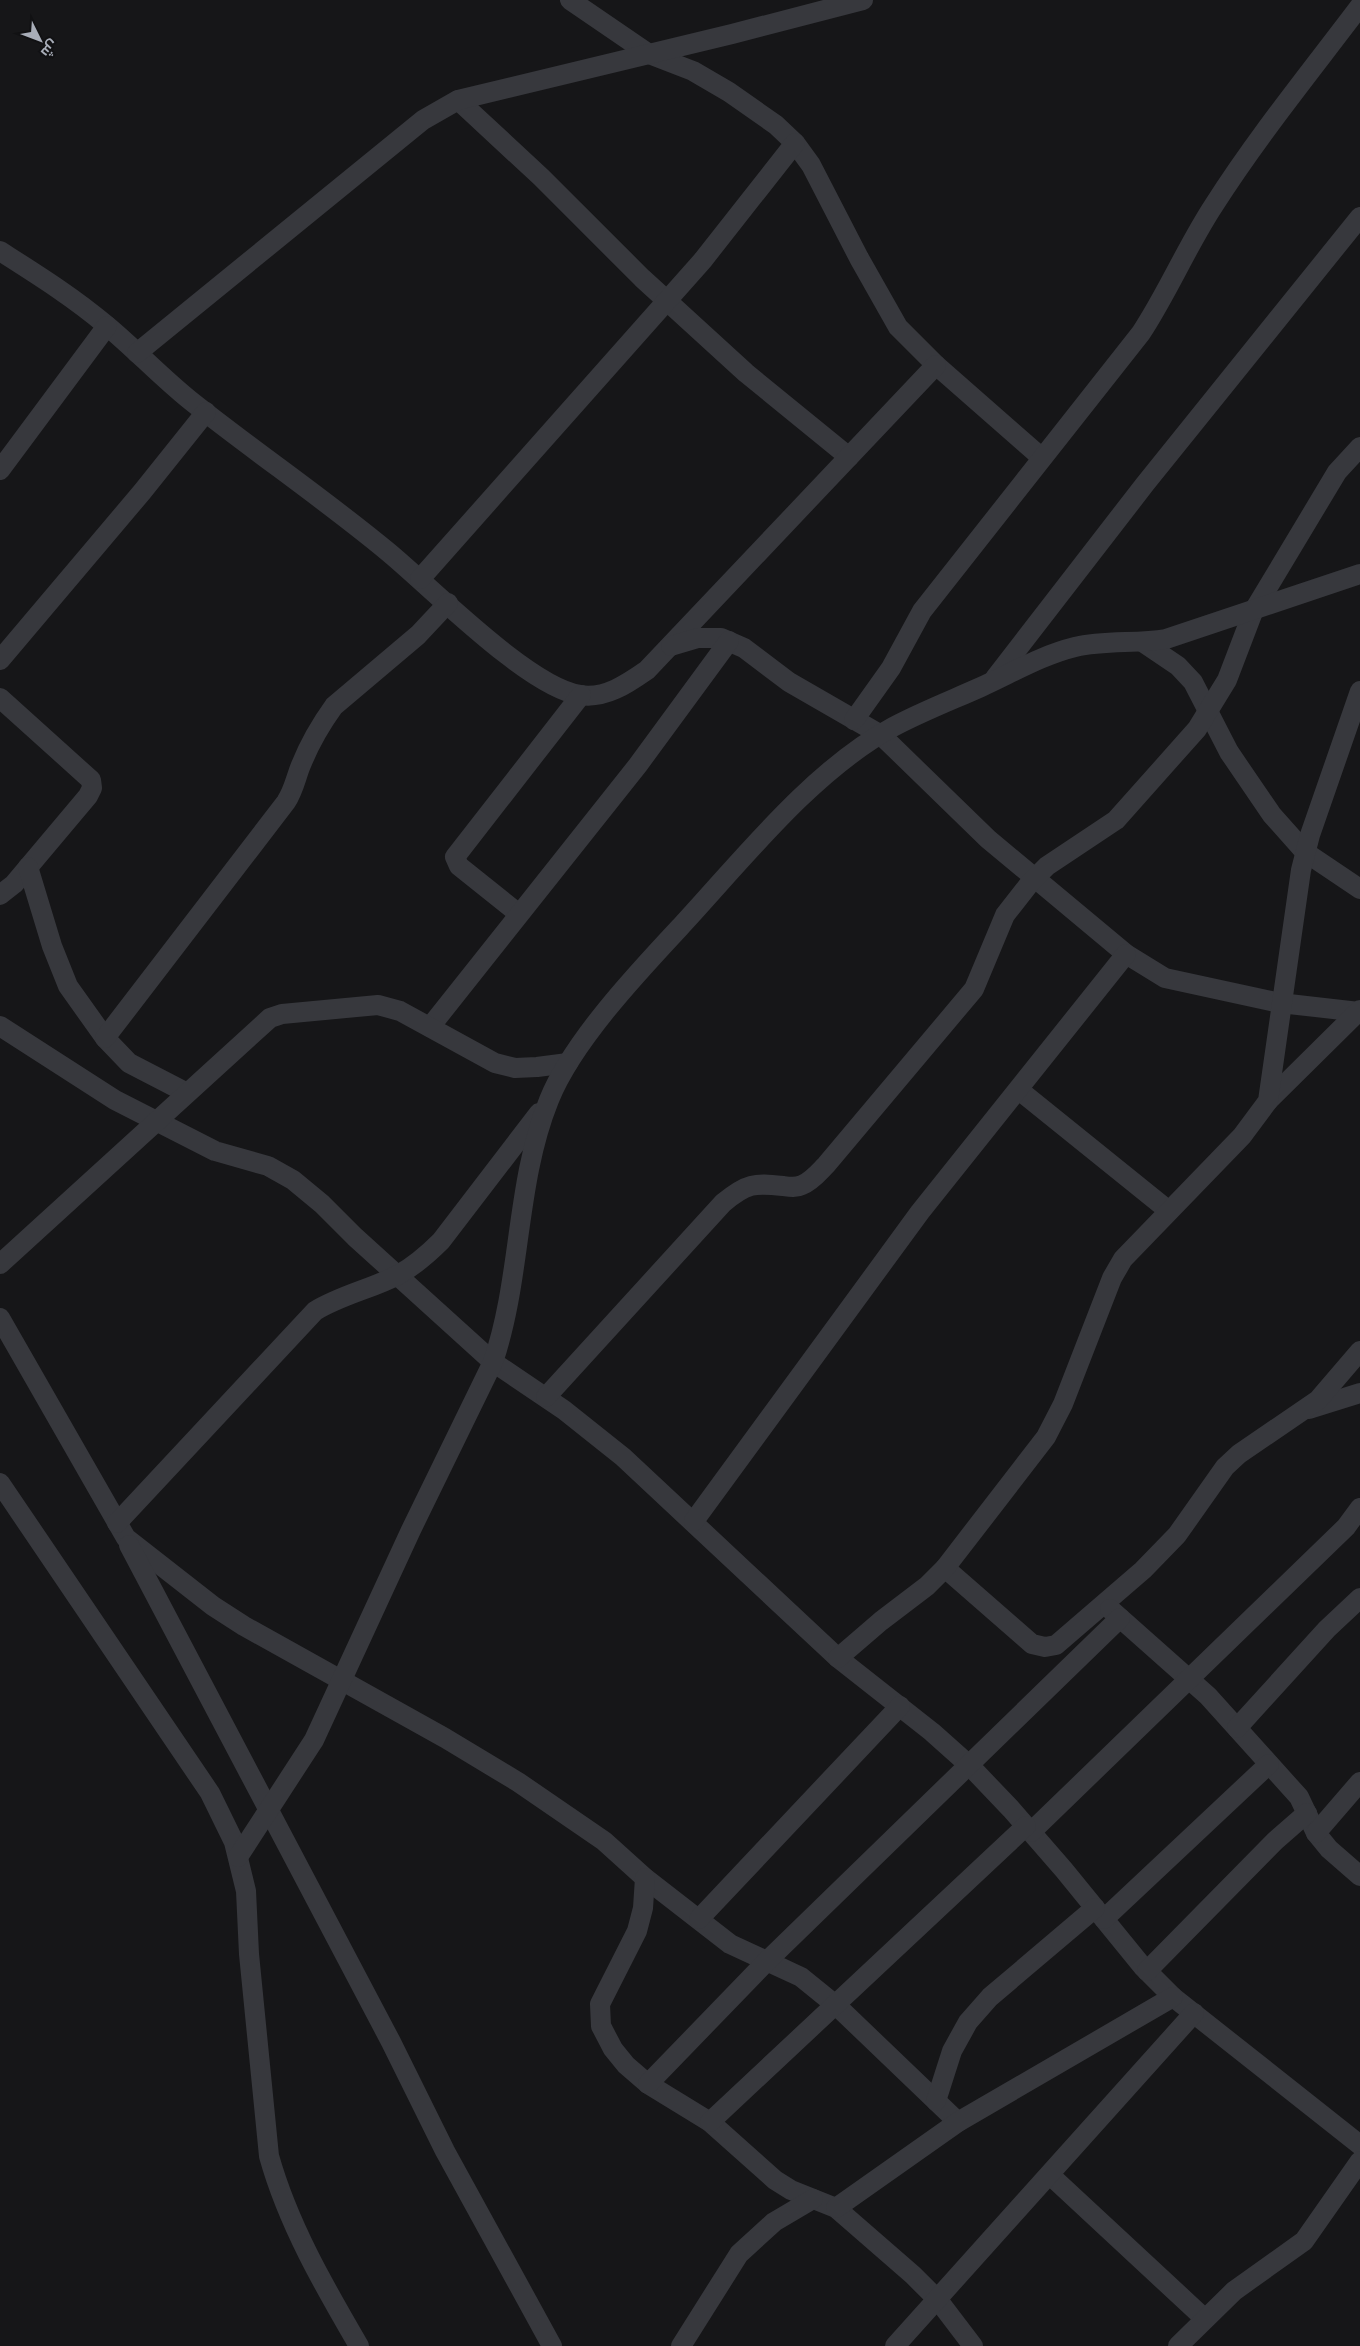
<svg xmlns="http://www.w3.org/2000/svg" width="1360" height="2346" font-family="'PT Sans',Cairo,sans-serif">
<rect width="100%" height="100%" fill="#161618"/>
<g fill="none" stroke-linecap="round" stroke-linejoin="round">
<g stroke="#37383d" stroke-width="20">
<path d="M570 0 649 54 693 71 729 92 776 125 795 143 811 165 859 258 898 327 936 365 1042 458"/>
<path d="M458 100 541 177 642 278 746 373 849 457"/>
<path d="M0 251C36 274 73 297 106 325 135 349 161 377 191 401 255 452 323 498 387 551 431 587 528 687 580 695 605 699 627 684 647 670L936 365"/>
<path d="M137 353 423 120 458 100 732 34 863 0"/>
<path d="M0 470 107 326"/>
<path d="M420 579 703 260 795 143"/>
<path d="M1144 643 1178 666 1193 682 1229 752 1272 815 1305 852 1360 889"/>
<path d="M671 646 698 638H721L744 648 789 682 881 735 988 839 1126 954 1165 978 1280 1003 1360 1012"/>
<path d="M0 660 142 492 206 412"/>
<path d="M995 678 1145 484 1360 217"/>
<path d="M0 698 91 780 92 788 88 796 14 884 0 895"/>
<path d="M854 720 891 668 922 611 1141 333C1168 292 1187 246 1214 205 1258 136 1311 71 1360 6"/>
<path d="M28 867 52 946 68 986 105 1038 129 1063 187 1093"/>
<path d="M519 914 459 866 455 857 581 695"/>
<path d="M0 1026 115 1100 215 1151 268 1166 293 1180 322 1204 355 1237 493 1362 564 1410 623 1457 838 1658 932 1732 969 1765 1011 1809 1064 1870 1143 1967 1173 1997 1360 2145"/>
<path d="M430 1027 638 765 729 641"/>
<path d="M105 1038 286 802C294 790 296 777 301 765 309 745 321 724 334 706L418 635 448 603"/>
<path d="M1019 1090 1169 1211"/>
<path d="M1268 1101 1360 1010"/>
<path d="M0 1264 270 1018 282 1014 378 1005 400 1011 495 1063 515 1068 537 1067 568 1063"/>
<path d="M0 1318 126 1538 213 1606 244 1626 445 1738 518 1782 604 1841 645 1878 730 1944 801 1977 838 2007 958 2122"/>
<path d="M546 1397 723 1203C747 1183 754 1183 783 1186 790 1187 796 1188 802 1185 812 1181 819 1172 826 1165L974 989 1005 915 1030 883 1047 866 1116 820 1197 729 1227 680 1253 612 1337 472 1360 447"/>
<path d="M1309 1409 1360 1393"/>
<path d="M0 1483 210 1793 234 1842 246 1891 249 1954 269 2156C288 2224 324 2286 359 2346"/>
<path d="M694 1521 920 1212 1126 954"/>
<path d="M117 1523 315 1311C341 1295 371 1289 398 1275 414 1266 428 1254 441 1241L539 1113"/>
<path d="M129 1545 391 2042 445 2151 552 2346"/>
<path d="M945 1568 1032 1644 1045 1647 1056 1645 1143 1570 1177 1535 1225 1467 1239 1454 1318 1400 1360 1351"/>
<path d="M1110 1609 1208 1696 1299 1797 1316 1833 1329 1849 1360 1876"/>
<path d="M838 1658 881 1621 927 1586 945 1568 1046 1437 1063 1404 1112 1278 1123 1259 1242 1136 1268 1101 1301 870 1310 835 1360 691"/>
<path d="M1237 1728 1327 1629 1360 1598"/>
<path d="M1031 1832 1346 1527 1360 1508"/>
<path d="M1316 1833 1360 1782"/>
<path d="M238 1857 314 1740 411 1530 493 1362C522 1277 515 1184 549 1100 572 1042 638 972 682 925 743 859 813 770 893 727 921 712 952 700 981 687 1012 673 1042 655 1075 647 1105 640 1136 644 1166 639L1360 574"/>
<path d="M645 1878 643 1908 637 1931 600 2004 601 2026 613 2049 626 2065 648 2084 710 2122 775 2180 791 2190 836 2208 913 2275 938 2300 973 2346"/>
<path d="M699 1919 900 1706"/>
<path d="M1104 1919 1269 1764"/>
<path d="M1147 1971 1275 1841 1307 1813"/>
<path d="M648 2084 767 1961 1120 1618"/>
<path d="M936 2101 952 2051 968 2022 990 1997 1095 1908"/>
<path d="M710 2122 1026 1826"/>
<path d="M1050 2175 1205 2319"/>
<path d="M836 2208 958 2122 1173 1997"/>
<path d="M681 2346 739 2254 774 2222 813 2199"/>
<path d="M895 2346 1194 2013"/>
<path d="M1178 2346 1234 2291 1304 2241 1360 2161"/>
</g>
</g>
<g transform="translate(40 40) rotate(132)" stroke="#111113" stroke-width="4" paint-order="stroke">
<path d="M0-4L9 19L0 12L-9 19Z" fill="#a8adb8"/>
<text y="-8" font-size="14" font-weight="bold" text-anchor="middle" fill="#a8adb8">ش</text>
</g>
</svg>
